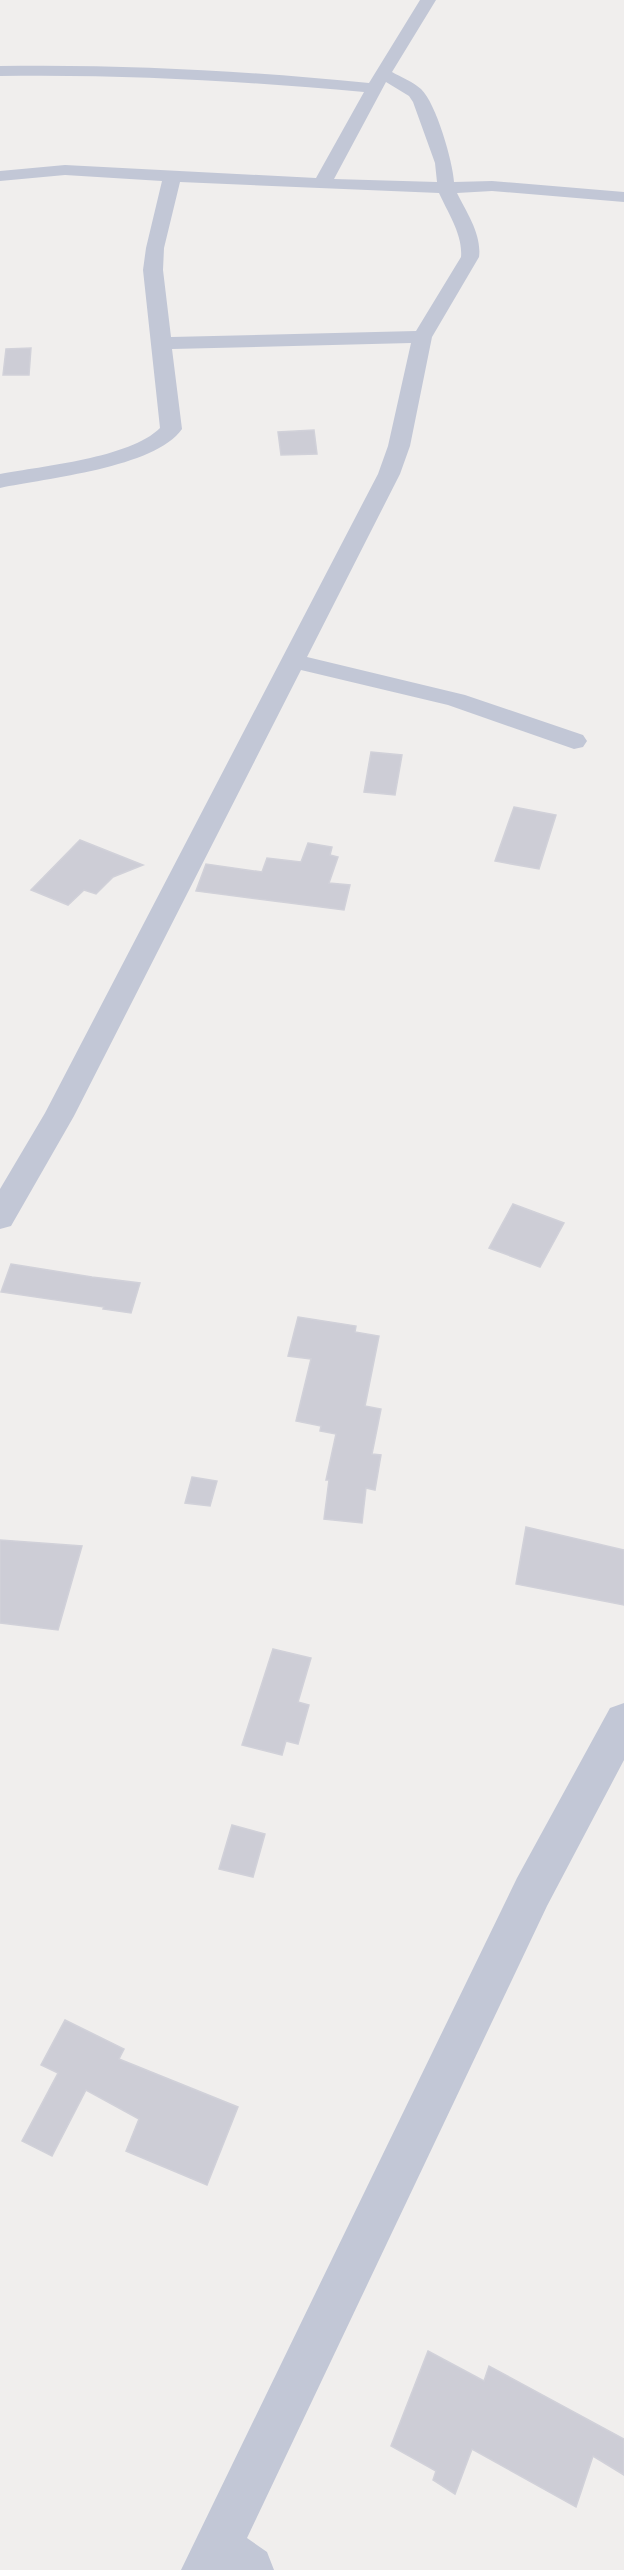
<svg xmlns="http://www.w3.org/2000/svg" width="624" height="2570" font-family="Roboto,sans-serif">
<rect width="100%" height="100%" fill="#f0eeed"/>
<g fill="#cdcdd6" stroke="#d1d1d9" stroke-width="1.5">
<path d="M31 348 29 375H3L6 349Z"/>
<path d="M314 430 317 454 281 455 278 432Z"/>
<path d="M371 752 402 755 395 795 364 792Z"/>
<path d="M514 807 556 815 539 869 495 861Z"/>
<path d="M80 840 143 865 113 877 96 894 84 890 68 905 31 890Z"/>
<path d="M308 843 332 847 330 855 338 857 329 883 350 885 344 910 196 891 206 864 262 872 267 858 301 862Z"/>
<path d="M513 1204 564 1223 540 1267 489 1248Z"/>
<path d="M11 1264 92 1277 140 1283 131 1313 103 1309 104 1307 1 1292Z"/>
<path d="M298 1317 356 1326 355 1332 379 1336 365 1406 381 1409 372 1454 381 1455 375 1490 366 1488 362 1523 324 1519 329 1480H326L336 1434 320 1431 321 1426 296 1421 311 1359 288 1356Z"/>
<path d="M192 1477 217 1481 210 1506 185 1503Z"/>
<path d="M526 1527 624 1550V1605L516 1584Z"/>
<path d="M0 1540 82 1546 58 1630 0 1623Z"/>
<path d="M273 1649 311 1658 298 1702 309 1705 298 1744 286 1741 282 1755 242 1745Z"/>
<path d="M232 1825 265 1834 253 1877 219 1869Z"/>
<path d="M65 2020 124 2049 119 2059 238 2107 207 2185 126 2151 139 2119 86 2090 52 2156 22 2141 58 2073 41 2065Z"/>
<path d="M428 2351 484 2381 489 2366 624 2439V2475L593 2456 576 2507 472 2449 455 2494 433 2480 436 2471 391 2446Z"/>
</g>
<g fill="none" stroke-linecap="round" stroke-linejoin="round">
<g fill="#c2c7d6" fill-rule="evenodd">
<path d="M420 0H436L392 72C401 77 413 82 421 89 436 103 453 162 454 182L492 181 624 192V202L492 191 457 193C467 213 482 235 479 257L432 337 410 446 400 474 307 657 465 695 583 735 587 741 583 747 574 749 448 705 301 670 74 1116 11 1226 0 1229V1189L45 1113 378 474 388 446 411 343 172 349 182 429C155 468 46 478 0 488V474C42 466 130 458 160 428L143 270 146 248 162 181 65 175 0 181V171L65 165 316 178 364 92C242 81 122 74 0 76V66C124 64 246 71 369 83ZM386 82 409 96 413 102 435 163 437 182 334 179ZM180 182 439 193C448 213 463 235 461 257L416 331 171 337 163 270 164 248Z"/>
<path d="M624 1703V1760L547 1906 247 2538 267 2552 274 2570H181L517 1878 610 1708Z"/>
</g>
</g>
</svg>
